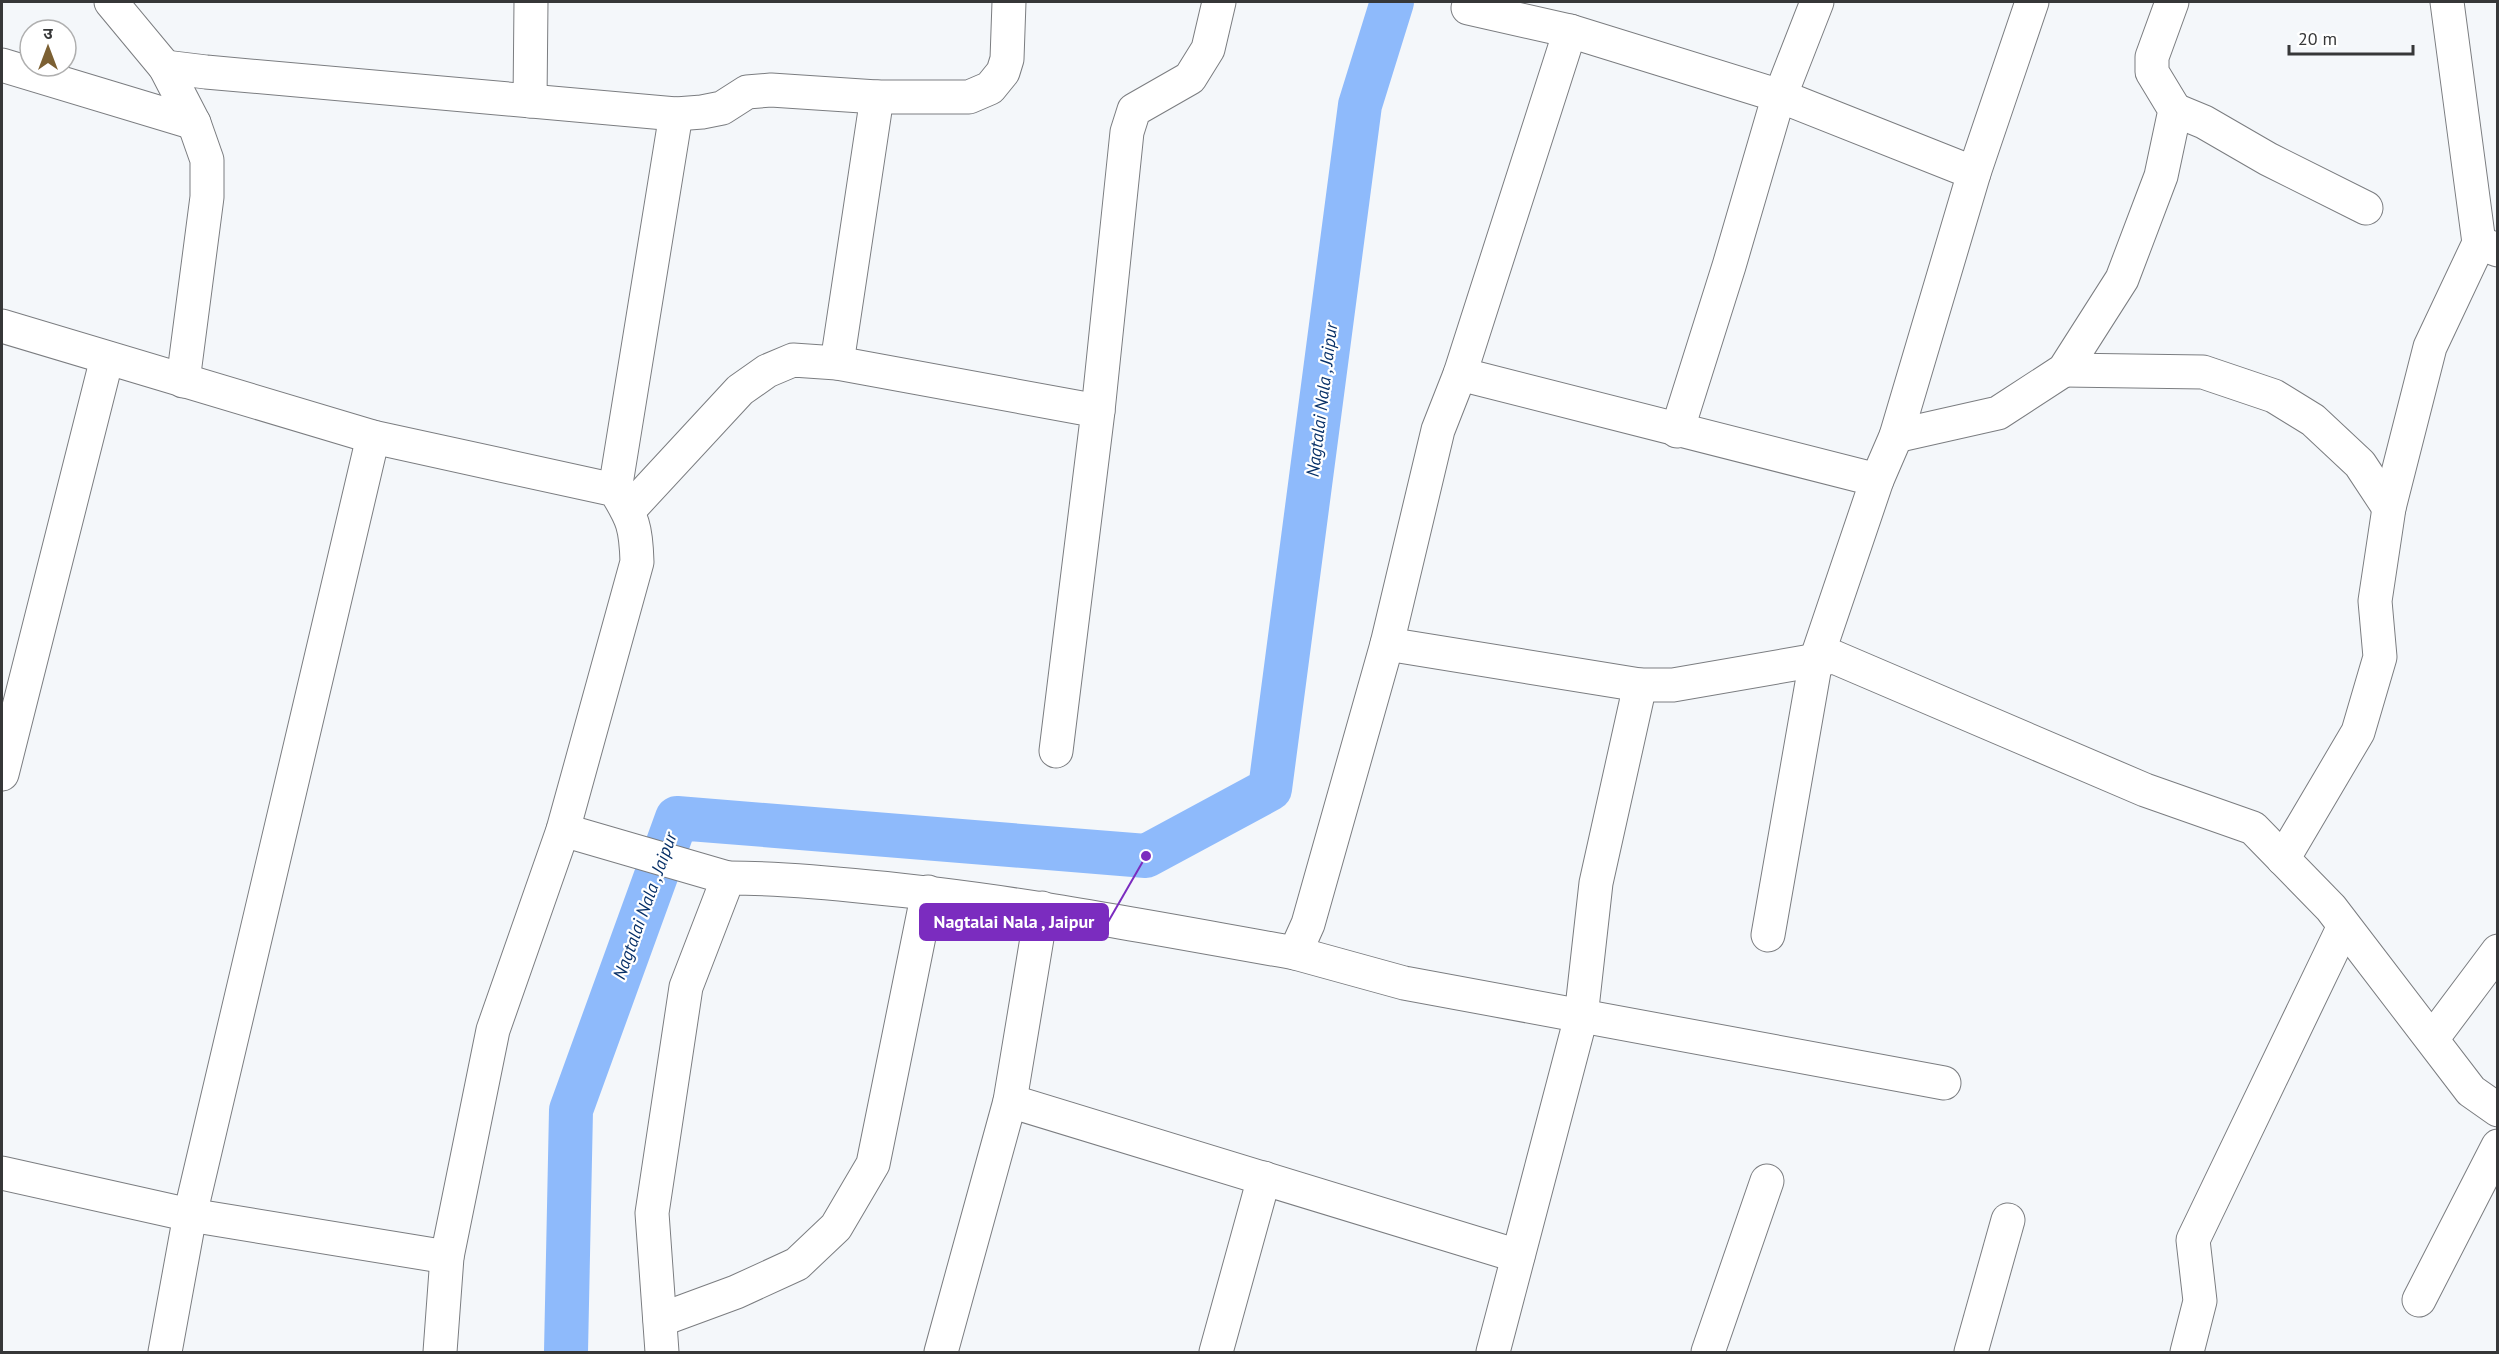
<svg xmlns="http://www.w3.org/2000/svg" width="2499" height="1354" font-family="'PT Sans','Noto Sans Devanagari',sans-serif">
<rect width="100%" height="100%" fill="#f4f7fa"/>
<g fill="none" stroke-linecap="round" stroke-linejoin="round">
<path stroke="#8ebafb" stroke-width="44" d="M566 1352 571 1110 677 818 1146 856 1270 789 1360 105 1392 2"/>
<g stroke="#7b7d80" stroke-width="35">
<g id="minor">
<path d="M111 2 165 67 194 123 207 160V197L183 381"/>
<path d="M2447 2 2479 243 2498 250"/>
<path d="M1468 8 1570 31 1780 96 1974 173"/>
<path d="M2 65 194 123"/>
<path d="M165 67 206 72 676 114 702 112 722 108 747 92 771 90 877 97"/>
<path d="M530 101 531 2"/>
<path d="M2175 110 2204 122 2268 159 2366 208"/>
<path d="M2 326 373 437 615 490C633 519 636 527 637 562L563 830 493 1030 447 1257 440 1352"/>
<path d="M837 363 877 97H969L990 88 1003 72 1007 59 1009 2"/>
<path d="M2064 370 2203 372 2274 396 2313 420 2360 464 2389 508"/>
<path d="M1460 374 1877 480 1816 660 1768 935"/>
<path d="M1098 411 1127 132 1134 110 1190 78 1208 49 1219 2"/>
<path d="M1677 431 1729 266 1774 112 1817 2"/>
<path d="M1896 436 1998 413 2064 370 2122 279 2161 176 2175 110 2152 72V57L2172 2"/>
<path d="M1877 480 1896 436 1974 173 2032 2"/>
<path d="M615 490 676 114"/>
<path d="M628 511 740 390 767 371 793 360 837 363 1098 411 1056 751"/>
<path d="M1387 644 1640 685 1596 883 1581 1017 1493 1352"/>
<path d="M1640 685H1673L1834 657 2145 790 2253 828 2331 908 2471 1091 2498 1110"/>
<path d="M2 774 107 358"/>
<path d="M563 830 728 878"/>
<path d="M2283 859 2358 732 2380 657 2375 601 2389 508 2430 347 2479 243"/>
<path d="M1295 953 1404 983 1944 1083"/>
<path d="M2432 1039 2498 951"/>
<path d="M1010 1101 1042 908"/>
<path d="M2 1173 190 1215 447 1257"/>
<path d="M2419 1300 2498 1146"/>
<path d="M660 1320 736 1292 797 1264 836 1227 873 1164 928 892"/>
<path d="M165 1352 190 1215 373 437"/>
<path d="M662 1352 652 1213 686 987 728 878C776 878 822 882 869 887 1012 900 1153 928 1295 953L1308 924 1387 644 1438 430 1460 374 1570 31"/>
<path d="M941 1352 1010 1101 1518 1256"/>
<path d="M1216 1352 1264 1178"/>
<path d="M1708 1352 1767 1181"/>
<path d="M1971 1352 2008 1220"/>
<path d="M2187 1352 2200 1301 2193 1240 2344 926"/>
</g>
</g>
<use href="#minor" stroke="#fff" stroke-width="33"/>
</g>
<g text-anchor="middle" stroke-width="4.5" stroke-linejoin="round" paint-order="stroke">
<g font-size="18" font-style="italic" fill="#073068" stroke="#fff">
<text transform="translate(1322 400) rotate(-83)" y="6">Nagtalai Nala , Jaipur</text>
<text transform="translate(645 906) rotate(-70)" y="6">Nagtalai Nala , Jaipur</text>
</g>
</g>
<path fill="none" stroke="#7b2cbf" stroke-width="2" d="M1146 856L1108 922"/>
<circle fill="#7b2cbf" stroke="#fff" stroke-width="2" cx="1146" cy="856" r="6"/>
<rect fill="#7b2cbf" stroke="#7b2cbf" stroke-width="2" x="920" y="904" width="188" height="36" rx="6"/>
<g font-size="18" text-anchor="middle" font-weight="bold" fill="#fff">
<text x="1014" y="928">Nagtalai Nala , Jaipur</text>
</g>
<rect width="2499" height="1354" fill="none" stroke="#363738" stroke-width="6"/>
<g transform="translate(48 48)"><circle r="28" fill="#ffffff" stroke="#afafaf" stroke-width="1.5"/>
<path d="M0-4.5L10 22L0 15L-10 22Z" fill="#7c6033"/>
<text y="-9" font-size="16" font-weight="bold" text-anchor="middle" fill="#363738">उ</text>
</g>
<path d="M2289 45v9h124v-9" fill="none" stroke="#363738" stroke-width="3"/>
<text x="2298" y="45" font-size="18" fill="#363738" stroke="#ffffff" stroke-width="4.5" paint-order="stroke">20 m</text>
</svg>
